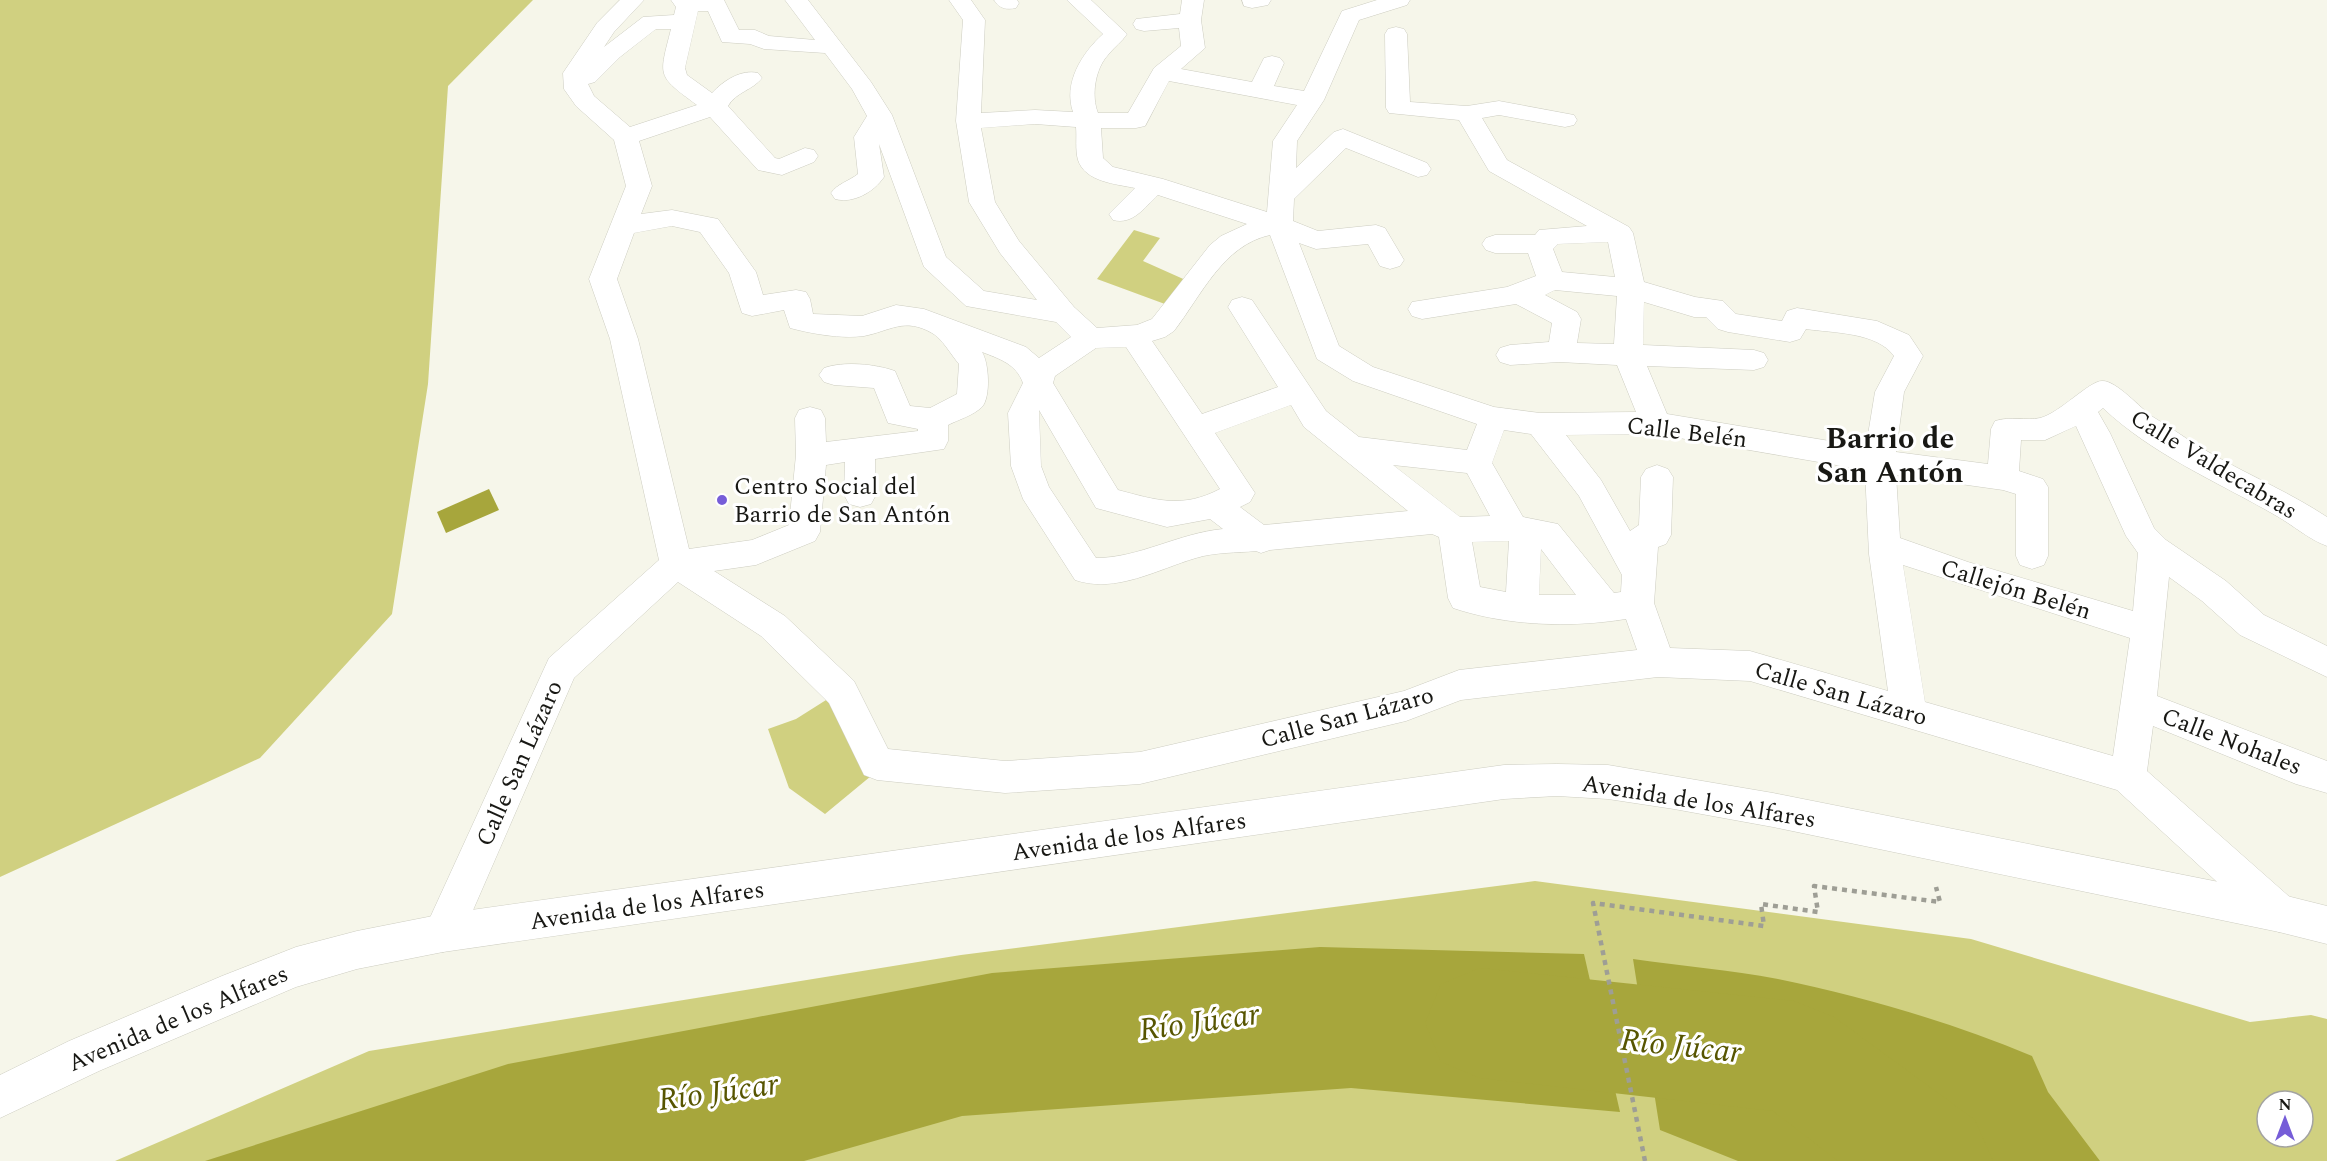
<svg xmlns="http://www.w3.org/2000/svg" width="2327" height="1161" font-family="Spectral,serif">
<rect width="100%" height="100%" fill="#f6f6ea"/>
<g fill="#d0d080" fill-rule="evenodd">
<path d="M0 0H533L448 86 428 384 392 614 260 758 0 877Z"/>
<path d="M1134 230 1160 238 1143 261 1190 282 1173 307 1097 279Z"/>
<path d="M834 695 871 776 825 814 789 788 768 729 796 719Z"/>
<path d="M1535 881 1971 939 2250 1022 2311 1015 2327 1019V1161H115L369 1051 961 955ZM2267 1101H2303V1137H2267Z"/>
</g>
<g fill="#a7a63c">
<path d="M489 489 499 510 446 533 437 512Z"/>
<path d="M1320 947 1584 954 1620 1112 1351 1088 962 1116 804 1161H205L508 1064 992 973Z"/>
<path d="M1633 959C1681 966 1730 970 1778 979 1864 997 1951 1022 2032 1056L2048 1092 2100 1161H1738L1660 1130Z"/>
</g>
<g fill="none" stroke-linecap="round" stroke-linejoin="round">
<path fill="#a7a63c" fill-rule="evenodd" d="M1480 968 1794 1001 1834 1017 1975 1120 1993 1161H1838L1773 1111 1480 1078 1441 1062 1425 1023 1441 984Z"/>
<g stroke="#cdcdc1" stroke-width="1">
<g id="street">
<path d="M620 0H644L614 32 604 47 643 17 674 15 676 7 671 0H724L739 30H755L769 36 815 40 785 0H808L871 82 892 115 946 257 984 291 1037 300 1000 253 969 202 956 121 963 20 949 0H971L985 20 981 113 1035 110 1073 112C1063 83 1082 53 1103 34L1067 0H1091L1127 34C1122 42 1114 47 1108 55 1095 69 1091 96 1098 113H1128L1154 68 1181 46 1179 28 1144 31 1136 29 1133 24 1136 19 1180 14 1182 0H1204L1201 20 1205 48 1181 69 1252 82 1264 58 1272 56 1280 58 1284 63 1274 86 1304 91 1342 11 1377 0H1410L1407 5 1359 20 1324 100 1297 141 1296 168 1334 132 1343 129 1427 163 1431 169 1427 175 1418 177 1346 148 1294 199 1293 221 1318 231 1376 225 1385 228 1404 260 1400 266 1390 269 1380 266 1368 244 1316 249 1299 243 1339 346 1373 367 1494 407 1540 413 1636 412 1617 365 1559 362 1510 365 1500 362 1496 355 1500 348 1510 345 1549 342 1552 323 1516 304 1422 319 1412 316 1408 309 1412 302 1507 287 1536 276 1528 253H1495L1486 250 1482 244 1486 238 1495 235H1535L1539 230 1587 226 1489 171 1459 120 1389 113 1386 108 1385 34 1388 29 1396 27 1404 29 1407 34 1410 102 1467 106 1499 101 1574 115 1577 120 1574 125 1565 127 1499 115 1482 118 1507 160 1629 227 1633 233 1644 282 1695 297 1723 301 1736 314 1782 321 1787 311 1797 308 1877 321 1909 335 1923 356 1904 392 1896 452 1988 464 1991 429 1995 421C2010 416 2026 421 2040 418 2060 413 2089 381 2102 381 2116 380 2141 409 2153 417 2175 430 2196 446 2219 458 2255 478 2292 494 2327 517V546C2308 539 2293 525 2275 515 2216 481 2153 455 2103 408L2098 412 2110 433 2154 528 2166 540 2226 581 2264 615 2327 646V677L2240 635 2202 601 2169 577 2157 696 2327 761V793L2296 784 2153 726 2147 771 2293 900 2299 913 2293 926 2279 932 2265 926 2117 790 1750 681 1658 677 1461 700 1406 721 1140 784 1005 793 877 780 864 775 829 703 761 636 678 582 574 678 457 947 443 952 429 947 423 933 549 658 659 560 610 339 589 279 626 186 614 140 576 106 564 89 563 73 597 23ZM698 11H708L722 42 750 44 764 49 825 53 852 89 867 116 854 137 858 174C849 181 837 184 831 193L835 199C853 204 874 192 884 177L879 144 924 267 966 306 1056 322 1071 337 1039 358 1026 347 924 309 896 305 862 316 813 314 810 299 806 292 796 290 763 295 756 272 718 219 672 210 641 214 652 186 639 141 710 117 758 170 782 175 814 162 818 156 814 150 805 148 779 159 775 158 728 106C736 92 753 90 762 78L758 73C741 69 723 81 712 93L687 75 685 68ZM656 29H671C659 77 656 75 697 105L630 127 594 96 588 84 595 82 620 57ZM1169 81 1297 105 1273 141 1267 212 1163 179 1113 167 1103 158 1101 128H1136L1145 126ZM1035 124 1076 127C1077 137 1075 150 1078 160 1085 182 1116 184 1135 188L1109 214 1113 220C1133 225 1144 208 1158 195L1247 224 1221 236 1210 245 1152 319 1137 325 1097 328 1074 307 1019 241 995 202 981 128ZM672 226 700 232 729 273 742 313 752 316 784 310 790 328C813 334 841 339 864 336 890 331 904 317 932 333 942 338 951 355 959 364L957 394 930 408 910 406 895 371C875 364 844 361 824 368L819 375 824 382 834 385 874 388 888 423 918 429V431L826 442 825 418 821 410 810 407 799 410 795 418 796 455 789 525 752 540 689 549 638 339 617 279 634 233ZM1270 235 1317 359 1353 381 1477 424 1467 450 1359 437 1326 411 1252 300 1242 297 1232 300 1228 307 1278 387 1202 414 1152 341 1165 337 1174 331C1201 296 1223 245 1270 235ZM1608 242 1615 277 1562 272 1553 249 1558 244ZM1555 290 1617 296 1614 344 1577 343 1581 319 1577 312 1545 295ZM1644 302 1694 317H1706L1718 329 1728 332 1790 342 1800 339 1806 329C1833 333 1877 332 1894 356L1875 392 1866 447 1667 414 1647 366 1754 370 1764 367 1768 360 1764 353 1754 350 1643 345ZM1126 347 1220 489C1182 509 1156 500 1118 490L1053 383 1055 376 1096 348ZM982 352C1000 359 1016 364 1023 383L1008 413 1011 466 1023 499 1075 580C1116 594 1158 569 1196 558 1215 552 1237 553 1256 551L1261 553 1270 550 1432 534 1439 537 1448 598 1453 608C1507 626 1570 628 1626 619L1637 650 1459 670 1404 691 1140 752 1005 761 888 749 854 681 785 616 714 571 756 565 815 541 820 532 826 465 845 462 844 495 849 504 860 507 871 504 876 495 875 459 944 449 948 441V425C958 420 974 415 982 407 991 397 989 362 982 352ZM1291 405 1304 427 1408 511 1264 525 1240 507 1250 502 1255 493 1215 433ZM1039 410 1096 508 1167 527 1210 519 1223 529C1179 533 1139 558 1096 558L1049 487 1041 466ZM2076 426 2126 536 2138 553 2133 611 1968 562 1900 538 1896 475 2003 490 2016 494V556L2020 565 2032 569 2044 565 2048 556V487L2043 479 2019 471 2021 440H2045ZM1504 430 1531 434 1579 496 1622 575 1621 592 1614 593 1558 524 1523 517 1492 463ZM1656 434 1865 470 1869 554 1888 691 1750 651 1670 648 1654 603 1658 547 1666 544 1671 535 1673 477 1668 469 1657 465 1646 469 1641 477 1639 525 1630 531 1601 480 1566 435ZM1393 465 1467 473 1490 516 1460 517ZM1509 541 1506 592 1480 587 1472 542ZM1541 549 1576 595H1539ZM1903 565 2130 638 2113 756 1925 702Z"/>
<path d="M994 0H1017L1019 3 1016 8C1006 10 1000 9 994 0Z"/>
<path d="M1242 0H1271L1268 5 1252 8 1244 6Z"/>
</g>
</g>
<g stroke="#cdcdc1" stroke-width="1">
<path id="secondary" d="M1557 764 1608 765 1773 793 2279 894 2327 906V944L2279 932 1773 827 1674 809 1608 799 1557 796 1504 799 443 952 357 969 296 987 99 1071 0 1118V1075L69 1041 222 976 296 947 357 931 443 914 1504 765Z"/>
</g>
<path stroke="#9e9e95" stroke-width="4.5" stroke-dasharray="5 5" stroke-linecap="butt" d="M1645 1161 1593 903 1764 926 1761 904 1818 912 1814 886 1940 902 1936 887"/>
<use href="#street" fill="#fff" fill-rule="evenodd"/>
<use href="#secondary" fill="#fff" fill-rule="evenodd"/>
</g>
<circle fill="#765dd8" stroke="#fff" stroke-width="2" cx="722" cy="500" r="6"/>
<g text-anchor="middle" stroke-width="6" stroke-linejoin="round" paint-order="stroke">
<g font-size="24" fill="#181814" stroke="#fff">
<text transform="translate(1687 432) rotate(7)" y="8">Calle Belén</text>
<text transform="translate(2214 464) rotate(31)" y="8">Calle Valdecabras</text>
<text transform="translate(2016 589) rotate(17)" y="8">Callejón Belén</text>
<text transform="translate(1841 693) rotate(16)" y="8">Calle San Lázaro</text>
<text transform="translate(1347 717) rotate(-15)" y="8">Calle San Lázaro</text>
<text transform="translate(2232 741) rotate(21)" y="8">Calle Nohales</text>
<text transform="translate(519 763) rotate(-66)" y="8">Calle San Lázaro</text>
<text transform="translate(1699 801) rotate(9)" y="8">Avenida de los Alfares</text>
<text transform="translate(1129 836) rotate(-8)" y="8">Avenida de los Alfares</text>
<text transform="translate(647 905) rotate(-8)" y="8">Avenida de los Alfares</text>
<text transform="translate(178 1018) rotate(-23)" y="8">Avenida de los Alfares</text>
</g>
<g font-size="24" fill="#181814" stroke="#fff" text-anchor="start">
<text x="734" y="494">Centro Social del<tspan x="734" dy="28">Barrio de San Antón</tspan></text>
</g>
<g font-size="30" font-weight="bold" fill="#181814" stroke="#fff">
<text x="1890" y="448">Barrio de<tspan x="1890" dy="34">San Antón</tspan></text>
</g>
<g font-size="32" font-style="italic" fill="#575501" stroke="#fff">
<text transform="translate(1199 1021) rotate(-8)" y="11">Río Júcar</text>
<text transform="translate(1681 1045) rotate(6)" y="11">Río Júcar</text>
<text transform="translate(718 1091) rotate(-8)" y="11">Río Júcar</text>
</g>
</g>
<g transform="translate(2285 1119)"><circle r="28" fill="#ffffff" stroke="#a3a3a1" stroke-width="1.5"/>
<path d="M0-4.5L10 22L0 15L-10 22Z" fill="#765dd8"/>
<text y="-9" font-size="16" font-weight="bold" text-anchor="middle" fill="#181814">N</text>
</g>
</svg>
